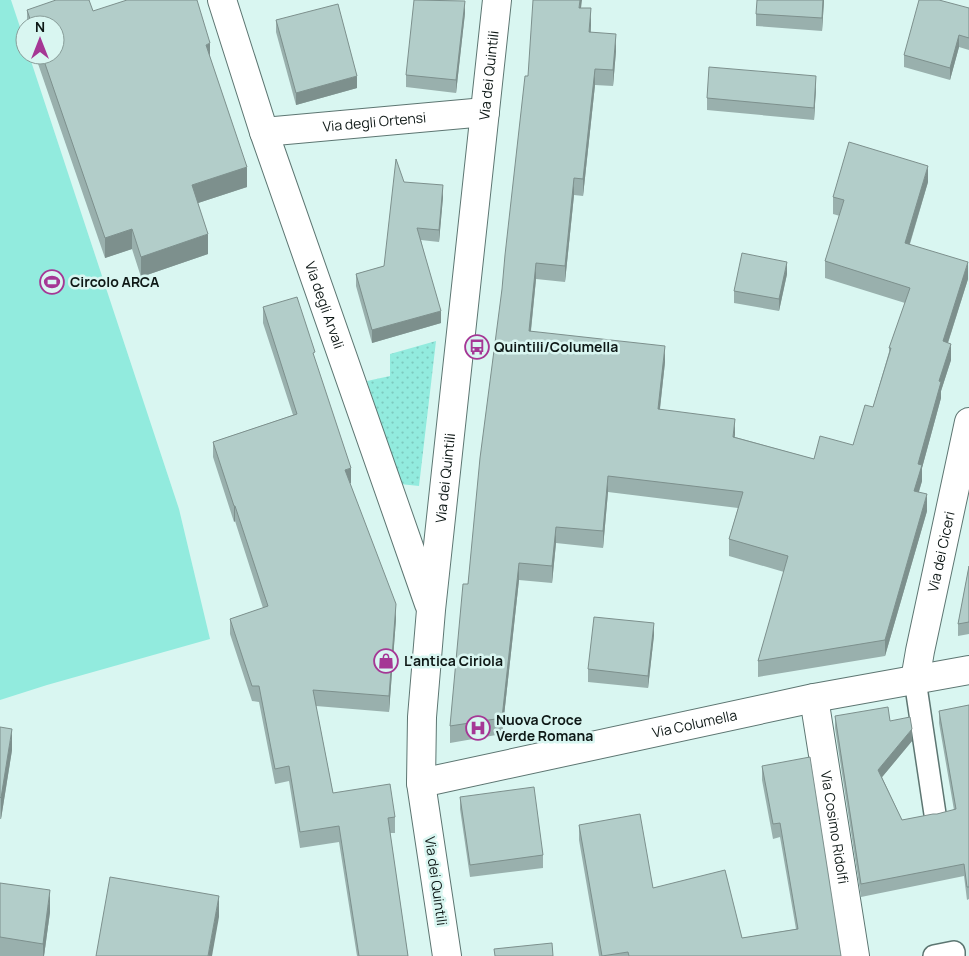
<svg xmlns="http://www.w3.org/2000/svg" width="969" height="956" font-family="Manrope,sans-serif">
<defs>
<pattern id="grass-dots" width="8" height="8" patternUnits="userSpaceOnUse" patternTransform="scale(1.25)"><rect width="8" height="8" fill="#92ebde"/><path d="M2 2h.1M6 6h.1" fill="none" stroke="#7dc9be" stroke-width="1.8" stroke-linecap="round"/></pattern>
</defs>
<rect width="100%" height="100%" fill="#d9f6f1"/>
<path fill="url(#grass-dots)" d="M436 341 419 486 400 484 367 381 390 376V354Z"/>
<path fill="#92ebde" d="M0 0H11L25 42V55H29L179 509 210 639 47 685 0 700Z"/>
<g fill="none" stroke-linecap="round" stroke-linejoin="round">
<g stroke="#5d7672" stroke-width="24">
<g id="lane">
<path d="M915 680 935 814"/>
<path d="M934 956 954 952V956"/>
</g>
</g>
<g stroke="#5d7672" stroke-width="30">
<g id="street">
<path id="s1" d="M222 0 264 132 429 604"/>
<path id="s2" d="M264 132 485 112"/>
<path id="s3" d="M915 680 920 651 969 422"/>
<path id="s4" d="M814 698 855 956"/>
<path id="s5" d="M421 783 814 698 969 670"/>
<path id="s6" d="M447 956 421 783 422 717 431 610 497 0"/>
</g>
</g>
<use href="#lane" stroke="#fff" stroke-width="21"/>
<use href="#street" stroke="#fff" stroke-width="28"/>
</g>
<g fill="#99b0ad">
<path d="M824 0 822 31 756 26V14Z"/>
<path d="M581 8 591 25V33L616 51 613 86 595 85 583 196 574 195 565 282 536 279 531 331 665 362 660 409 735 437 814 459 853 445 873 407 889 352V348L905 303 825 278V261L840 216 833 214V197L928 182 910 244 968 279 948 343 951 360 941 391V398L922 468V481L919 492 927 511 885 656 758 677V661L784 572 729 556V539L738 508 608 492 603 548 556 543 552 583 519 580 502 734 450 743V726L468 584 528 76Z"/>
<path d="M969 8V50L959 47 950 80 904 67V55Z"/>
<path d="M27 10 93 11 210 58 247 187 198 203 208 254 141 277 132 249 105 258 35 55H55V25H27Z"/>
<path d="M465 13 456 93 406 87V75Z"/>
<path d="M276 20 357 88 296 105 276 32Z"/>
<path d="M816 88 814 120 707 110V98Z"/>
<path d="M404 182 443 197 439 242 421 240 441 323 372 343 356 286V274L384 266Z"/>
<path d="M787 274 779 311 734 303V291Z"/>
<path d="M263 307 315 361 351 483H350L396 619 389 712 316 706 333 793 395 817V833H390L408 956H357L339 842 300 848 289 781 275 784 259 702 252 701 230 634V619L263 608 235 521 234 522 213 457V442L293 415 263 323Z"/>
<path d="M969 566V634L958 636V624Z"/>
<path d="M654 635 648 688 588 682V669Z"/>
<path d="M969 705V899L967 900 964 876 861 897 835 728V716L890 721 912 741 882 777 902 820 937 814 954 810 939 723V711Z"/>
<path d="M0 727 12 750 1 819H0Z"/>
<path d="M762 766 841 956H599L579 840V825L653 888 742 938 796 929 780 837 773 839 762 780Z"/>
<path d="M460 797 543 855V868L470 877 460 809Z"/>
<path d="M0 883 50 912 44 956H0Z"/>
</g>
<g fill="#7d908d">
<path d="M580 0H582L579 24V8Z"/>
<path d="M823 0H824L822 31V18Z"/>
<path d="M465 1V13L456 93V80Z"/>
<path d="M591 8V25L589 49V32Z"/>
<path d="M616 34V51L613 86V70Z"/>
<path d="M959 35V47L950 80V68Z"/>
<path d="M210 43V63L206 45Z"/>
<path d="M595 69V85L583 196V179Z"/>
<path d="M357 76V88L296 105V93Z"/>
<path d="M816 76V88L814 120V108Z"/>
<path d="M928 166V182L905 259V243Z"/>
<path d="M247 167V187L192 205V185Z"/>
<path d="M574 178V195L565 282V266Z"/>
<path d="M443 185V197L439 242V230Z"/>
<path d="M132 229V249L105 258V238Z"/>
<path d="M208 234V254L141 277V257Z"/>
<path d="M787 262V274L779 311V299Z"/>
<path d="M968 262V279L943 358V341Z"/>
<path d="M536 263V279L529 348V331Z"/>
<path d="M441 311V323L372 343V330Z"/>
<path d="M951 344V360L941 391V398L922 468V481L914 507V491L918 464 939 381Z"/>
<path d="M665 346V362L658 425V409Z"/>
<path d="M735 419V435L733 453V437Z"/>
<path d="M351 468V483L345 485V470Z"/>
<path d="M608 476V492L603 548V531Z"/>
<path d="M927 494V511L885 656V640Z"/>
<path d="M234 506H235V521L234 522Z"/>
<path d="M556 527V543L552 583V566Z"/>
<path d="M519 563V580L502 734V718Z"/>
<path d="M396 604V619L389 712V696Z"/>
<path d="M654 623V635L648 688V676Z"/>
<path d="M12 729V750L1 819V798Z"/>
<path d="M912 729V741L878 782V770Z"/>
<path d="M50 890V912L44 956H43V944Z"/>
<path d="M219 896V917L212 956H208Z"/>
</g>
<g fill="#b2cdc9" stroke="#7d908d">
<path d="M56 0H89L93 11 127 0H197L210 43 206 45 247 167 192 185 208 234 141 257 132 229 105 238 42 55H55V25H32L27 10Z"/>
<path d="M414 0 465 1 456 80 406 75Z"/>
<path d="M533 0H580L579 8H591L589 32 616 34 613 70 595 69 583 179 574 178 565 266 536 263 529 331 665 346 658 409 735 419 733 437 814 459 820 436 853 445 865 405 873 407 891 348H889L910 288 825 261 844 200 833 197 849 142 928 166 905 243 968 262 943 341 951 344 939 381 941 382 918 464 922 465 914 491 927 494 885 640 758 661 788 556 729 539 743 492 608 476 603 531 556 527 552 566 519 563 502 718 450 726 463 584H468L480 458 502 289 505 255 525 76H528Z"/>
<path d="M757 0H823L822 18 756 14Z"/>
<path d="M919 0H939L969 8V38L959 35 950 68 904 55Z"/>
<path d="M338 4 357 76 296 93 276 20Z"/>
<path d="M709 67 816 76 814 108 707 98Z"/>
<path d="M396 159 404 182 443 185 439 230 417 228 441 311 372 330 356 274 384 266Z"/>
<path d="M742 253 787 262 779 299 734 291Z"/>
<path d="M297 297 315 352 313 353 351 468 345 470 396 604 389 696 313 690 333 793 390 784 395 817 388 818 408 956H359L339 826 300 832 289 766 275 769 259 686H252L230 619 268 606 235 506H234L213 442 297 414 263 307Z"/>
<path d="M969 566V622L958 624Z"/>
<path d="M594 617 654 623 648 676 588 669Z"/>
<path d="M969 705V887H967L964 864 861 884 835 716 888 707 890 721 910 717 912 729 878 770 902 820 933 814H937L956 809 939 711Z"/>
<path d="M0 727 12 729 1 798 0 797Z"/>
<path d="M810 757 841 956H629L628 952 602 956 579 825 640 814 653 888 725 870 742 938 798 929 780 823 773 824 762 766Z"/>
<path d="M534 787 543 855 470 865 460 797Z"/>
<path d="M110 877 219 896 208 956H96Z"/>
<path d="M0 883 50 890 43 944 0 937Z"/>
<path d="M552 943 553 956H495L494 949Z"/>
</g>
<defs>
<g id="stadium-ring" transform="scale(1.25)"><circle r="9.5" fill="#d9f6f1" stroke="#a53795" stroke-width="1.5"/><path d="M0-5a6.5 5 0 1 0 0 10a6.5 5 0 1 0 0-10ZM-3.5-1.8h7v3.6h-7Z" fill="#a53795"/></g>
<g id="bus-ring" transform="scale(1.25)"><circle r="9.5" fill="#d9f6f1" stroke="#a53795" stroke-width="1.5"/><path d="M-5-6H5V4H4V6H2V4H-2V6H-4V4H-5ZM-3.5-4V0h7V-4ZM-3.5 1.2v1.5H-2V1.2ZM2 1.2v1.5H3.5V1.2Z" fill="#a53795"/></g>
<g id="shop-ring" transform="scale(1.25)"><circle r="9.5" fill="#d9f6f1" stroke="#a53795" stroke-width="1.5"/><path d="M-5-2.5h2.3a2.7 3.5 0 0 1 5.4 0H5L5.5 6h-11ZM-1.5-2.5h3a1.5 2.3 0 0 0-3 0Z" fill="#a53795"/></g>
<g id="hospital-ring" transform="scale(1.25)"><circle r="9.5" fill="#d9f6f1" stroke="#a53795" stroke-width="1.5"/><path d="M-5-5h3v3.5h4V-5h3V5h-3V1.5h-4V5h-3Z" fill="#a53795"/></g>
</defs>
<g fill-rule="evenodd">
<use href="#stadium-ring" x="52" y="282"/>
<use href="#bus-ring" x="477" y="347"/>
<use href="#shop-ring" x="386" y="661"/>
<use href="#hospital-ring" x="478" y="728"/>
</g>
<g text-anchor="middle" stroke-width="5" stroke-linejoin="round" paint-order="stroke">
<g font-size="14" fill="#0e1816" stroke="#d9f6f1">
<text dy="5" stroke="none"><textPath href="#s6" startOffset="886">Via dei Quintili</textPath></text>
<text dy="5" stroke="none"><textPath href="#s2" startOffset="111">Via degli Ortensi</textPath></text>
<text dy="5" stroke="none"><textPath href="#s1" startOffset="322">Via degli Arvali</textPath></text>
<text dy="5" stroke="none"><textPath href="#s6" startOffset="481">Via dei Quintili</textPath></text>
<text dy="5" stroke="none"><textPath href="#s3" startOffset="131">Via dei Ciceri</textPath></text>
<text dy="5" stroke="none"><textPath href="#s5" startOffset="280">Via Columella</textPath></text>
<text dy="5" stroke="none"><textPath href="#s4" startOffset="131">Via Cosimo Ridolfi</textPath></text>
<text transform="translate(436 881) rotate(82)" y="5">Via dei Quintili</text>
</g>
<g font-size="14" font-weight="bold" fill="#0e1816" stroke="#d9f6f1" text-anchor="start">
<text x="70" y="287">Circolo ARCA</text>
<text x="494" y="352">Quintili/Columella</text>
<text x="404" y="666">L'antica Ciriola</text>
<text x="496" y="725">Nuova Croce<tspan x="496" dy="16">Verde Romana</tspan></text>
</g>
</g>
<g transform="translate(40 40)"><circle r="24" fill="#d9f6f1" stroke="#889d99"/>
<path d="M0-4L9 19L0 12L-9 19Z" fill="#a53795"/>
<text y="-8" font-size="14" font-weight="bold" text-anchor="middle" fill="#0e1816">N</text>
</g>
</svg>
